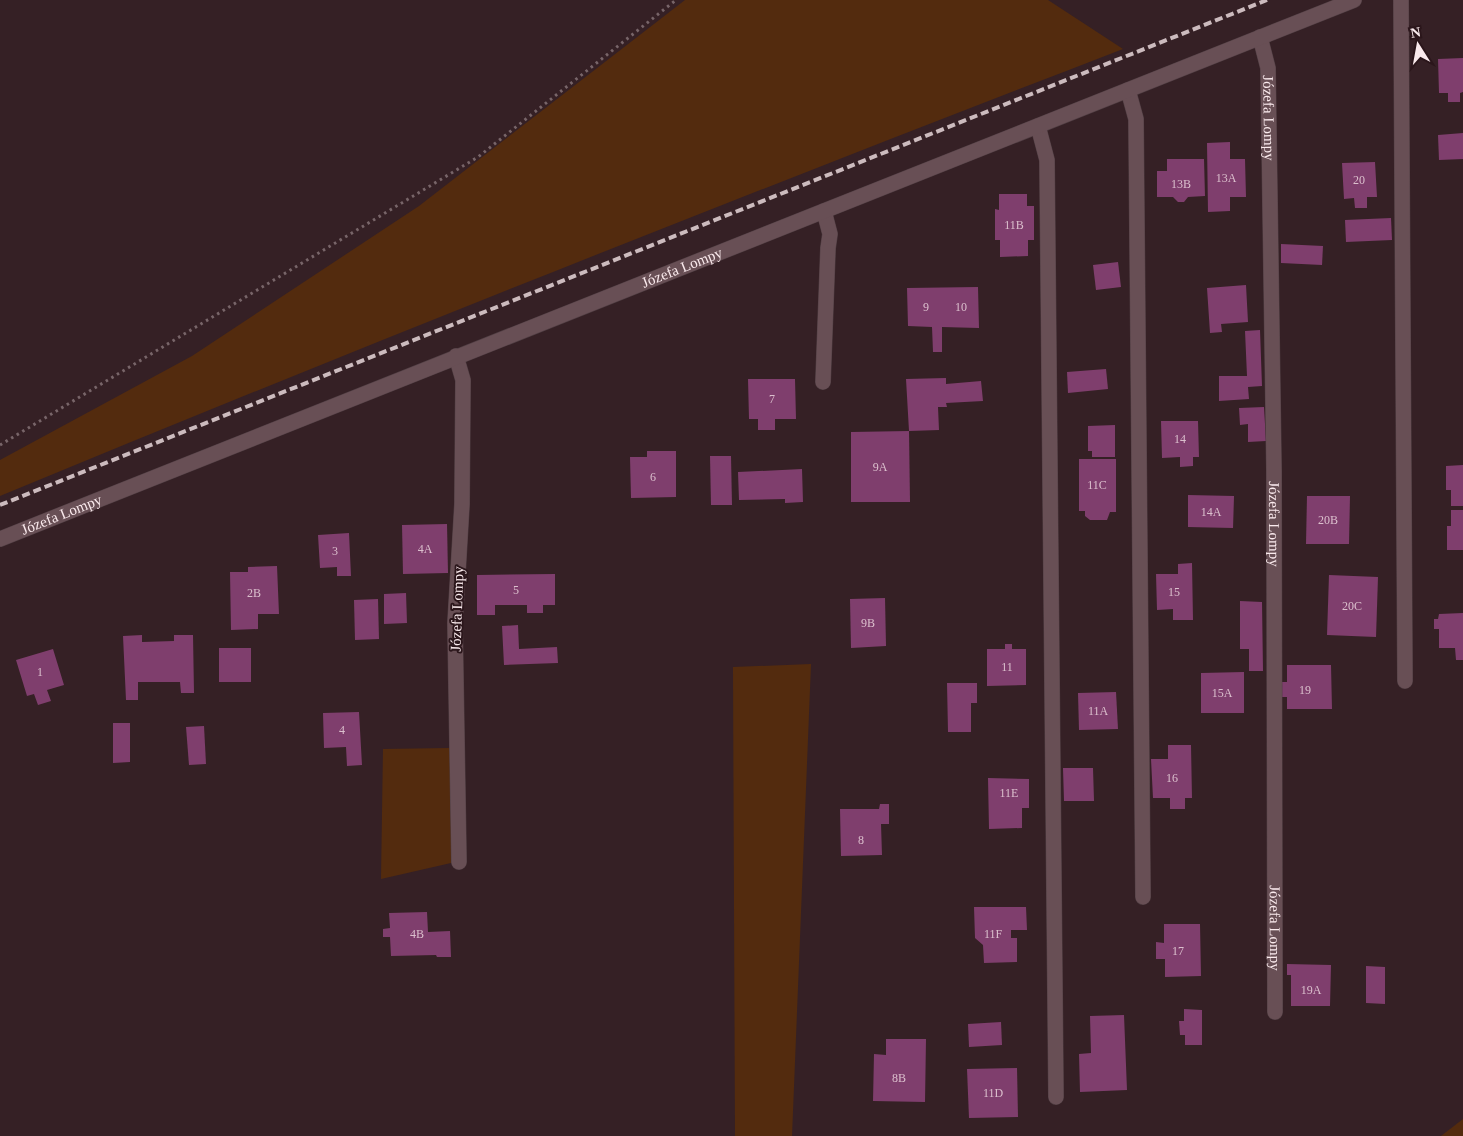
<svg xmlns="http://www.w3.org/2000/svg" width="1463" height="1136" font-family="'Times New Roman',serif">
<rect width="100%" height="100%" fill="#352025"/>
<g fill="#532b0e">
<path d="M685 0H1048L1123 49C747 194 372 342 0 496V460L192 356 419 206Z"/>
<path d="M811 664 792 1136H735L733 667Z"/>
<path d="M450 748 453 843 451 863 381 879 383 749Z"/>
<path d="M1463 1119V1136H1441Z"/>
</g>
<g fill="#7f3e6d">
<path d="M1463 58V92L1460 93V102H1448V93H1439L1438 59Z"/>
<path d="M1463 133V159L1439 160 1438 135Z"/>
<path d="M1230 142V159H1245L1246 197H1230V211L1208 212 1207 143Z"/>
<path d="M1167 159H1204L1205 196 1188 197 1184 202H1178L1173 197H1157V171H1167Z"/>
<path d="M1375 162 1377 197H1367V208H1355L1354 198 1344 199 1342 163Z"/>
<path d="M999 194H1027V206H1034V240H1028V256L1000 257V240H995V209L999 210Z"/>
<path d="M1391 218 1392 240 1346 242 1345 220Z"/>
<path d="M1281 244 1323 246 1322 265 1281 263Z"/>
<path d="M1118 262 1121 287 1096 290 1093 265Z"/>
<path d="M1246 285 1248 322 1221 324 1222 332 1210 333 1207 288Z"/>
<path d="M978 287 979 328 942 327V352H933L932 327 908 326 907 288Z"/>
<path d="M1260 330 1262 386 1248 387 1249 399 1219 401V376H1247L1245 331Z"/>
<path d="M1106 369 1108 389 1068 393 1067 372Z"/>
<path d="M946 378V384L981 381 983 401 946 403 947 407H938L939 430 909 431 906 379Z"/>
<path d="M748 379H795L796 419H775V430H758V419H749Z"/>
<path d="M1264 407 1266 441 1248 442V424L1240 425 1239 408Z"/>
<path d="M1161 421H1198L1199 457H1193V466L1180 467V457L1162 458Z"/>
<path d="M1115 425V457H1092V451H1088V426Z"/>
<path d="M909 431 910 502H851V432Z"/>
<path d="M647 451H676V497L631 498 630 457H647Z"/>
<path d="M710 456H731L732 505H711Z"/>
<path d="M1079 459H1116V512H1110L1107 520H1090L1085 516V511H1079Z"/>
<path d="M1463 465V506H1451V490H1446V466Z"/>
<path d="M802 469 803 502 785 503V499L739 500 738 472Z"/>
<path d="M1188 495 1234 496 1233 528 1188 527Z"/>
<path d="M1307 496H1350L1349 544H1306Z"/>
<path d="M1451 510H1463V550H1447V526H1451Z"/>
<path d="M447 524 448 573 403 574 402 525Z"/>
<path d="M349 533 351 576H337V567L320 568 318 535Z"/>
<path d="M1192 563 1193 620H1173V609L1157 610 1156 574H1178V564Z"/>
<path d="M277 566 279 614H258V629L231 630 230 572H248V567Z"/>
<path d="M555 574V605H543V613H527V605H495V615H477V575Z"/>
<path d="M1329 575 1378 577 1376 637 1327 635Z"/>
<path d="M406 593 407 623 384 624V594Z"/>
<path d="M885 598 886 646 851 648 850 599Z"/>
<path d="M378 599 379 639 355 640 354 600Z"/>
<path d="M1240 601 1262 602 1263 671H1249V649H1240Z"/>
<path d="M1463 613V660H1456L1455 648H1439V629H1434V619H1438L1439 614Z"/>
<path d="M518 625 519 649 557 647 558 663 504 665 502 626Z"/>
<path d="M142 635V642L174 641V635H193L194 693H181L180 682H138V700H126L123 636Z"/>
<path d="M1005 644H1012V649H1026V685L987 686V649H1005Z"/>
<rect x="219" y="648" width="32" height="34"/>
<path d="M53 649 64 685 47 690 51 701 38 705 34 694 27 696 16 660Z"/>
<path d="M1287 665H1331L1332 709H1287V697H1278V682H1287Z"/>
<path d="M1244 672V713H1201V673Z"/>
<path d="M947 683H977V703H971V732H948Z"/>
<path d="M1116 692 1118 729 1079 730 1078 693Z"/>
<path d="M359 712 362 765 347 766 346 747 324 748 323 713Z"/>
<path d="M113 723H130V762L113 763Z"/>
<path d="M204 726 206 764 189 765 186 727Z"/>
<path d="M1168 745H1191L1192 798H1185V809H1170V798H1153L1151 759H1168Z"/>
<path d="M1063 768H1093L1094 801H1064Z"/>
<path d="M988 778 1029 779V808H1022V828L989 829Z"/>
<path d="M880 804H889V824H881L882 855 841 856 840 809H879Z"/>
<path d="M974 907H1026L1027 930H1011V938H1017V962L984 963 983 945 975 938Z"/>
<path d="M427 912 428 932 450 931 451 957H437L436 955 391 956 390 937H383V929L390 928 389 913Z"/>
<path d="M1164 924H1200L1201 976 1165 977V959H1156V942L1164 943Z"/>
<path d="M1287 964 1331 965 1330 1006H1291V975H1287Z"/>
<path d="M1366 966 1385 967V1004L1366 1003Z"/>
<path d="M1184 1009 1202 1010V1045H1185V1035H1180L1179 1021H1184Z"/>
<path d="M1124 1015 1127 1090 1080 1092 1079 1054 1091 1053 1090 1016Z"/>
<path d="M1001 1022 1002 1045 969 1047 968 1024Z"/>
<path d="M886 1039H926L925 1102 873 1101 874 1054 886 1055Z"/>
<path d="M1017 1068 1018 1117 969 1118 967 1069Z"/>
</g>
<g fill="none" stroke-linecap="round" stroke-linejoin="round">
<g stroke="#513f44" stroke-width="16">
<g id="minor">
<path d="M1401 0 1405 681"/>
<path id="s1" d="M1260 37 1268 68 1274 471 1275 1012"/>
<path d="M1128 90 1136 119 1143 897"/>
<path d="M1038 126 1047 160 1056 1097"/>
<path d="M456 356 463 380 462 504 455 623 459 862"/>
<path d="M823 382 828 248 830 234 824 211"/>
<path id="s2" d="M0 539 1354 0"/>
</g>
</g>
<path stroke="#786569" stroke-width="3" stroke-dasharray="2.5 4" stroke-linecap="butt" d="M0 445 478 157 676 0"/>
<use href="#minor" stroke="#684f55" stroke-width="15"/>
<path stroke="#ccbbbe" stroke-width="4" stroke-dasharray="8 4" stroke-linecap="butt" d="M0 505 1267 0"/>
</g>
<g text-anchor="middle" stroke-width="4" stroke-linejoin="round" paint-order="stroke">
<g font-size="12" fill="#dbbfcd">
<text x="1226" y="182">13A</text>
<text x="1359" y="184">20</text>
<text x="1181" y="188">13B</text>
<text x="1014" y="229">11B</text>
<text x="926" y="311">9</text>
<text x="961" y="311">10</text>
<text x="772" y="403">7</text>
<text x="1180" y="443">14</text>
<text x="880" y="471">9A</text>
<text x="653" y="481">6</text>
<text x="1097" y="489">11C</text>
<text x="1211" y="516">14A</text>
<text x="1328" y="524">20B</text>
<text x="425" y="553">4A</text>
<text x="335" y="555">3</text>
<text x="516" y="594">5</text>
<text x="1174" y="596">15</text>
<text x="254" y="597">2B</text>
<text x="1352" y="610">20C</text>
<text x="868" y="627">9B</text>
<text x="1007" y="671">11</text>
<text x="40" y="676">1</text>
<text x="1305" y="694">19</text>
<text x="1222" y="697">15A</text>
<text x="1098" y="715">11A</text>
<text x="342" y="734">4</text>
<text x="1172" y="782">16</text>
<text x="1009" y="797">11E</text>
<text x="861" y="844">8</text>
<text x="417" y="938">4B</text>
<text x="993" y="938">11F</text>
<text x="1178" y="955">17</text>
<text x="1311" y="994">19A</text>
<text x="899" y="1082">8B</text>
<text x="993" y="1097">11D</text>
</g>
<g font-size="15" fill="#faeaed" stroke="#2b161b">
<text dy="5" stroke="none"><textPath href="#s1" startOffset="82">Józefa Lompy</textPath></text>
<text dy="5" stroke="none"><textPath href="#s2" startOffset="734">Józefa Lompy</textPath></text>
<text dy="5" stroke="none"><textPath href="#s2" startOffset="66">Józefa Lompy</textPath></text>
<text dy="5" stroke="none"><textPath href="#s1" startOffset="488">Józefa Lompy</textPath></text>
<text transform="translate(457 609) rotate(-88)" y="5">Józefa Lompy</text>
<text dy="5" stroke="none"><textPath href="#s1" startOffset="892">Józefa Lompy</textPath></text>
</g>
</g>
<g transform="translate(1418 45) rotate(349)" stroke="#2b161b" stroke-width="4" paint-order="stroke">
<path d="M0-4L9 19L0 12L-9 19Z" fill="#faeaed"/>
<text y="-8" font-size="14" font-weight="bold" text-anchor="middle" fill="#faeaed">N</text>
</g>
</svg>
